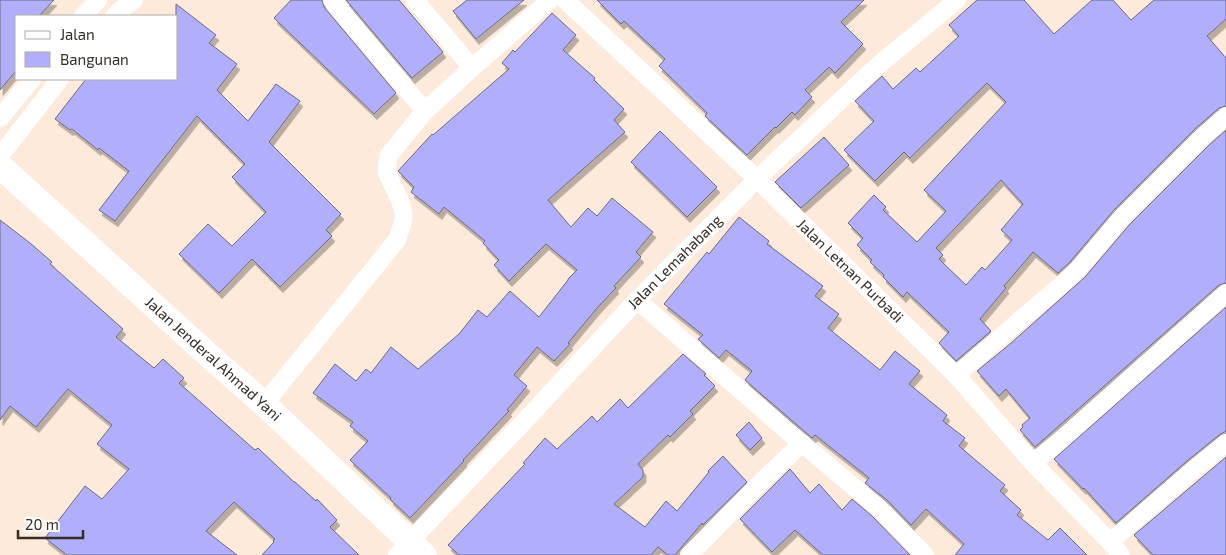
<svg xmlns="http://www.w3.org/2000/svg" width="1226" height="555" font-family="'Exo 2',sans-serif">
<defs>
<filter id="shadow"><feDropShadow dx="3" dy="5.5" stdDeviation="0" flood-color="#0004"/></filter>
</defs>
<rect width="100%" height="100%" fill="#fdeadb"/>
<g fill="#b1aefb" stroke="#6a6a81" fill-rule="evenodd" filter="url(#shadow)">
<path d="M0 0H54L39 16H16V71L0 90Z"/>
<path d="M291 0H322L324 7 396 93 374 114 274 18Z"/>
<path d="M346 0H399L443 52 412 78 411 77Z"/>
<path d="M467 0H524L476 39 453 11Z"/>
<path d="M597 0H864L841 22 863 44 835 73 829 67 805 90 812 97 795 115 792 112 776 128 775 127 747 155 705 116 707 113 659 66 665 59 624 21 621 24Z"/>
<path d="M977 0H1024L1054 34 1092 0H1113L1131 20 1154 0H1226V19L1207 36 1226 58V106L1219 108 1195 129 1114 210 1070 262 1058 273 1033 252 1004 286 1006 288 980 319 991 331 956 361 939 343 949 332 907 292 903 297 883 277 884 275 870 262 872 260 857 245 863 238 848 223 874 195 886 207 883 210 917 242 946 211 924 190 1006 102 987 83 910 158 904 152 875 181 844 150 874 121 855 101 882 76 893 89 916 68 920 72 959 36 949 25ZM1001 180 1023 204 1001 230 1012 240 985 270 982 267 966 285 939 259 943 255 936 248Z"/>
<path d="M176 4 216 35 209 43 237 64 217 90 248 121 276 84 300 101 269 142 341 214 326 230 332 236 280 287 252 259 219 293 179 254 208 224 232 246 266 212 232 177 245 164 197 116 115 221 99 210 129 171 99 148 98 150 72 129 70 130 55 119 86 79H176Z"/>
<path d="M552 13 576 35 563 50 595 78 594 80 624 109 614 120 625 132 548 200 571 227 588 208 597 216 612 198 653 232 636 252 641 257 614 286 616 288 598 307 568 343 570 344 554 361 537 347 514 375 527 386 507 410 509 411 463 460 464 461 410 518 390 499 391 498 350 460 368 441 350 426 353 422 313 393 335 364 356 381 366 369 371 373 391 347 418 369 459 334 478 310 487 317 510 291 539 317 568 280V279L577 270 546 244 509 281 494 265 499 260 483 243 485 241 444 207 439 214 411 192 414 187 398 171 432 134 433 135 509 69 502 63 513 50 515 52Z"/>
<path d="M1226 130V283L1219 285 1035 447 1020 430 1023 427 1022 425 1030 418 1006 389 999 396 977 371 1010 344 1085 277 1130 224 1209 145Z"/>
<path d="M660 131 717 187 687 217 631 162Z"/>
<path d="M824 137 849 165 801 208 775 182Z"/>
<path d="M739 217 769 241 767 244 823 286 815 296 839 314 828 328 880 370 895 351 920 371 909 384 947 415 943 421 965 438 959 446 1005 485 1000 491 1021 510 1017 515 1048 540 1060 528 1087 555H955L964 544 926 509 911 525 887 500 865 483 869 478 815 435 812 438 745 380 752 371 726 350 719 358 698 339 703 335 664 304 707 252 709 254Z"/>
<path d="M0 220 30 243 52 262 50 264 123 329 116 337 154 368 163 359 184 378 179 383 255 450 258 448 294 482H295L316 501 317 499 337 520 330 527 359 555H262L274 542 273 541 275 539 234 502 206 531 237 555H67L45 538 85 486 102 499 129 469 97 444 112 425 68 389 36 427 10 406 0 420Z"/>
<path d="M1226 307V431L1219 435 1187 461 1116 523 1084 488 1083 489 1054 459Z"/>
<path d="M683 354 706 374 704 375 715 386 690 411 693 414 670 437 668 435 638 464 643 470V477L614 504 645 527 666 501 677 511 709 472 708 471 723 456 747 482 703 525 702 523 675 555H668L658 547 651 555H459L448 545 525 464 523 463 545 438 557 449 592 416 597 422 620 399 628 408Z"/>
<path d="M749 422 762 438 750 450 736 435Z"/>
<path d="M1226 457V555H1153L1134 535Z"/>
<path d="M790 469 810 493 819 484 842 510 852 499 872 516 910 555H823L795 530 772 552 740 519Z"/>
</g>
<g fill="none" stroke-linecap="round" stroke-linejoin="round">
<g stroke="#fff" stroke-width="18">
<path d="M332 0 425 111"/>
<path d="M415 0 472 68"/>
<path d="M565 0 757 179 956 375 1033 463 1110 542 1121 555"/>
<path d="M83 16 98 0"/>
<path d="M114 16 123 8 134 0"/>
<path d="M0 118 32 79"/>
<path d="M0 156 60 79"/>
<path d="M637 300 786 430 879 508 925 555"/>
<path d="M956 375 1060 286 1078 269 1122 217 1202 137 1226 116"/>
<path d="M264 404 397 240 402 225 404 216 401 203 387 173V165L389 155 425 111 472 68 550 0"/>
<path d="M1033 463 1063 438 1226 293"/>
<path d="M1110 542 1194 469 1226 443"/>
<path d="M397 555 518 428 637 300 757 179 875 68 957 0"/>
<path d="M689 555 760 483 802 443"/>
</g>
<path stroke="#fff" stroke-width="25" d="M0 166 215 361 264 404 424 555"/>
</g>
<g text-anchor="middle" stroke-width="4" stroke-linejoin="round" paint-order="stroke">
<g font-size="15" fill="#362d26" stroke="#fff">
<text transform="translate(675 262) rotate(-45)" y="5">Jalan Lemahabang</text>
<text transform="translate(850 271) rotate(44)" y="5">Jalan Letnan Purbadi</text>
<text transform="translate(213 359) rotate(42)" y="5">Jalan Jenderal Ahmad Yani</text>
</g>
</g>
<rect x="15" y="15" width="162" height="65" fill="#ffffff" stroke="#afaba8"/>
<rect x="25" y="31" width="25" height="8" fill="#ffffff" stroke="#afaba8"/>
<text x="60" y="40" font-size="15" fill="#362d26">Jalan</text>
<rect x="25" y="52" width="25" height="15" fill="#b1aefb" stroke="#afaba8"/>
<text x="60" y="65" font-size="15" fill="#362d26">Bangunan</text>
<path d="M18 530v8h65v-8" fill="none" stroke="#362d26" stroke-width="2.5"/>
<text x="25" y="530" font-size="15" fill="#362d26" stroke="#ffffff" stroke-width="4" paint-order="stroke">20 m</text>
</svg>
